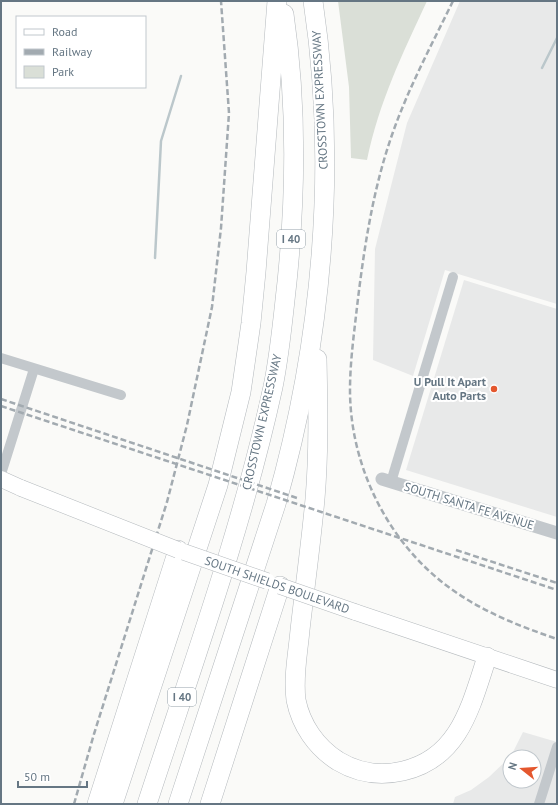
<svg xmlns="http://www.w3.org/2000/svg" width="558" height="805" font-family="'PT Sans',sans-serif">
<rect width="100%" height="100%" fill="#fafaf8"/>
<g fill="#e8e9e9" fill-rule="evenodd">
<path d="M460 1H557V304L445 270 413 376 373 360 375 249 407 123Z"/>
<path d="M464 280 557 309V517L406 470Z"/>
<path d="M523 732 557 742V804H453L455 797 471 790 489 777 511 756ZM510 757H534V781H510Z"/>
</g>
<path fill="#dadfd7" d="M338 1H427C402 55 379 102 367 160L351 158 349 87Z"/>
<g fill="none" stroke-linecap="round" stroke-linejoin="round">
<g stroke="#bbc7cb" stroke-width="2.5">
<path d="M542 68 557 38"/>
<path d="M155 258 161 141 181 76"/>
</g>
<g stroke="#b5babe" stroke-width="17">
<g id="primary">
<path d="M1 479 21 488"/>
<path d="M355 612 557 680"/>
</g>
</g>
<g stroke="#b4b9bd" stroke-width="20">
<g id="motorway">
<path d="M317 359C318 405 319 452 315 499 311 543 305 586 300 630 298 653 293 676 296 700 301 725 316 747 338 761 358 773 381 776 403 771 460 758 471 705 487 657"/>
<path d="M97 804 178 550"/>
<path d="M113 804 218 485 241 392 251 323 256 272 277 1"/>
<path d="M147 804C192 666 242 529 273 387 280 353 283 317 287 282 296 193 297 103 284 14"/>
<path d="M178 804 276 504C322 343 338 167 313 1"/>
<path d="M210 804 280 586"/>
</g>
</g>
<g stroke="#c3c8cc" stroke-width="10">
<path d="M1 358 121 395"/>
<path d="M1 474 34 369"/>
<path d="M391 482 453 277"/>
<path d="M539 804 557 747"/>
</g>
<path stroke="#c3c8cc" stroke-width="13" d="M382 479 557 533"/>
<use href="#primary" stroke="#fff" stroke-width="16"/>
<use href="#motorway" stroke="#fff" stroke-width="19"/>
<g stroke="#a2aab0" stroke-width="2.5" stroke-dasharray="6 3" stroke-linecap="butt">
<path d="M453 1C432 44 409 87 393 132 373 188 364 248 357 307 354 334 350 362 350 390 350 469 391 549 457 593 488 614 522 627 557 639"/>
<path d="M1 399 297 498"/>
<path d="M1 406 557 590"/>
<path d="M456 550 557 583"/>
<path d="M74 804 94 734 167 502 187 425 212 307 221 228 229 113 221 1"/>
</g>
<g stroke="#b5babe" stroke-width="17" stroke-linecap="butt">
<g id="primary-bridge">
<path d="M21 488 178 550"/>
<path d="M184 552 267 581"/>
<path d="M280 586 355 612"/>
</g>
</g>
<use href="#primary-bridge" stroke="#fff" stroke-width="16"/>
</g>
<circle fill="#e4572e" stroke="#fff" stroke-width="1.5" cx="494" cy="389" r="4"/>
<g text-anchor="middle" stroke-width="4" stroke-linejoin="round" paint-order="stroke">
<g fill="#fff" stroke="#939fa8" stroke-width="1">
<rect x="277" y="230" width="28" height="18" rx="3"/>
<rect x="168" y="688" width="28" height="18" rx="3"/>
</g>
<g font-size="11" font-weight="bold" fill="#657683">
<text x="291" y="243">I 40</text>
<text x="182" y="701">I 40</text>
</g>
<g font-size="12" fill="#657683" stroke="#fff">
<text transform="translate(320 100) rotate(-93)" y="4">CROSSTOWN EXPRESSWAY</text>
<text transform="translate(262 422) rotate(-77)" y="4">CROSSTOWN EXPRESSWAY</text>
<text transform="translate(469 506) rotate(17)" y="4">SOUTH SANTA FE AVENUE</text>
<text transform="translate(277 585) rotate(19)" y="4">SOUTH SHIELDS BOULEVARD</text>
</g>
<g font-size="12" font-weight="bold" fill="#657683" stroke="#fff" text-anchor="end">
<text x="486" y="386">U Pull It Apart<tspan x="486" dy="14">Auto Parts</tspan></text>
</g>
</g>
<rect width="558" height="805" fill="none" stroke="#657683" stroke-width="4"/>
<rect x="16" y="16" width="130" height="72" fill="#ffffff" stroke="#c1c8cd"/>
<rect x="24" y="29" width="20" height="6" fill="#ffffff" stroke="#c1c8cd"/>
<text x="52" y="36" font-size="12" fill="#657683">Road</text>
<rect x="24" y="49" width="20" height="6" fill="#a2aab0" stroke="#c1c8cd"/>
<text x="52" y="56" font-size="12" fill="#657683">Railway</text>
<rect x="24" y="66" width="20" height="12" fill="#dadfd7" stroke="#c1c8cd"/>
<text x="52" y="76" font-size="12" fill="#657683">Park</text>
<g transform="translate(522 769) rotate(287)"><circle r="19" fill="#ffffff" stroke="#c1c8cd"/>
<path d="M0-3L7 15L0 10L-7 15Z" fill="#e4572e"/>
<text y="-6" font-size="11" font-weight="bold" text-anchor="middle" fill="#657683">N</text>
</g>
<path d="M18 781v6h69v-6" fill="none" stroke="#657683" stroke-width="2"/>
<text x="24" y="781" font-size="12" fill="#657683" stroke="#ffffff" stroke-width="3" paint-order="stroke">50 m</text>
</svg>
